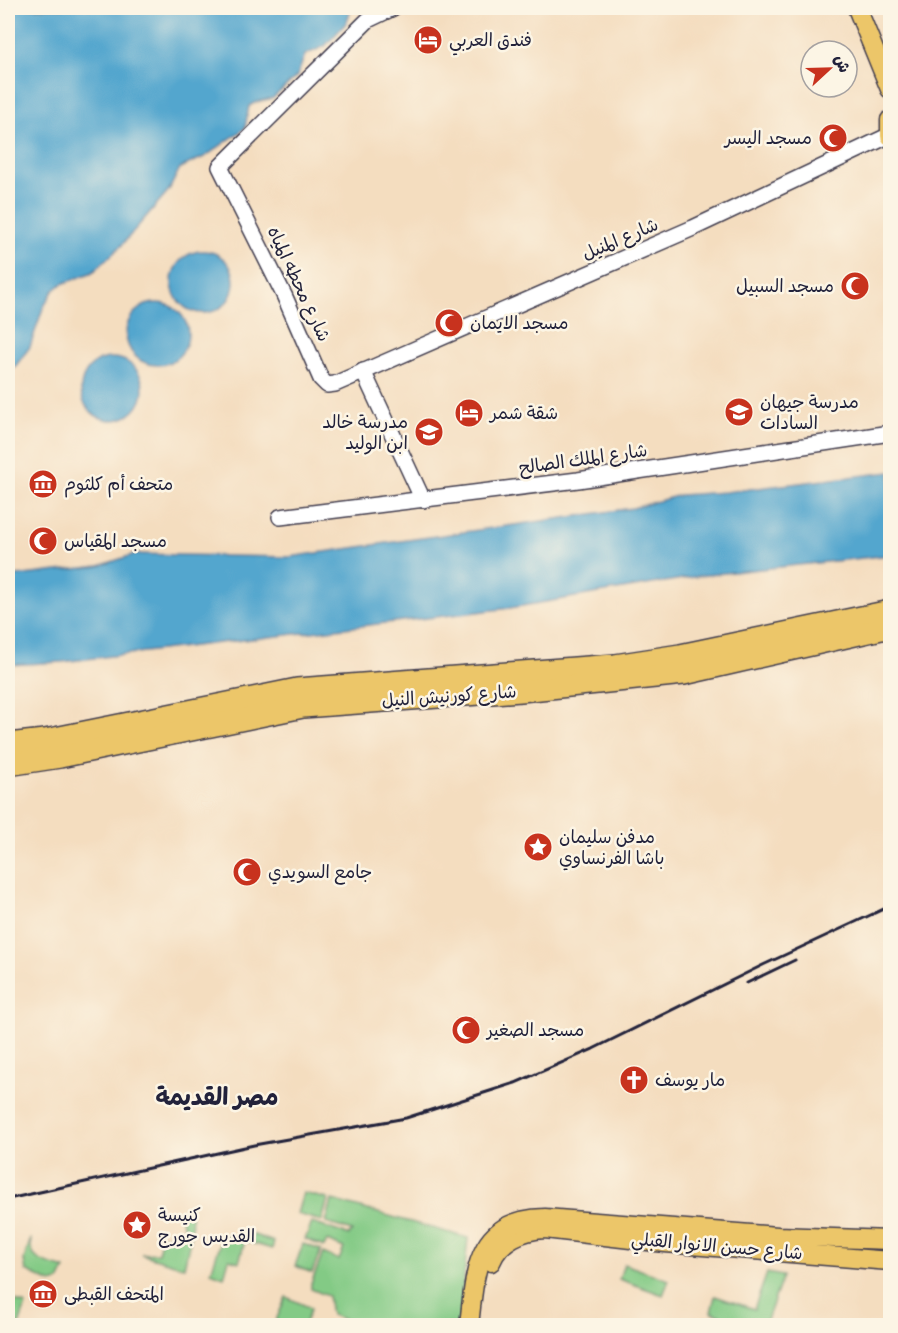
<svg xmlns="http://www.w3.org/2000/svg" width="898" height="1333" font-family="'Patrick Hand','Playpen Sans Arabic',sans-serif">
<rect width="100%" height="100%" fill="#fcf5e5"/>
<filter id="ink" filterUnits="userSpaceOnUse"><feTurbulence type="fractalNoise" baseFrequency=".0167" numOctaves="2"/><feDisplacementMap in="SourceGraphic" scale="12" xChannelSelector="R" yChannelSelector="G"/><feConvolveMatrix kernelMatrix="1 2 1 2 8 2 1 2 1" color-interpolation-filters="sRGB"/></filter>
<filter id="wash" filterUnits="userSpaceOnUse"><feTurbulence type="fractalNoise" baseFrequency=".008" numOctaves="4" result="noise"/><feDisplacementMap in="SourceGraphic" scale="24" xChannelSelector="R" yChannelSelector="G"/><feGaussianBlur stdDeviation="1.35" result="paint"/><feColorMatrix in="noise" values="0 0 0 0 0 0 0 0 0 0 0 0 0 0 0 0 0 1.4 0 .05"/><feComposite in="paint" operator="in"/></filter>
<g filter="url(#wash)">
<rect width="100%" height="100%" fill="#f4ddbf"/>
<g fill="#83ca85" stroke="#527660" stroke-width="1.5">
<path d="M303 1193 328 1199 322 1221 297 1214Z"/>
<path d="M332 1200 468 1238 459 1325H360L331 1315 328 1296 311 1289V1284L323 1253 339 1260 344 1248 327 1241 324 1247 305 1239 312 1223 349 1235 352 1231 326 1223Z"/>
<path d="M191 1212 192 1232 184 1267 141 1254 158 1253 162 1236 181 1237 184 1227 178 1213Z"/>
<path d="M243 1231 274 1242 272 1249 245 1241 239 1262 229 1259 224 1277 211 1272 223 1235 240 1240Z"/>
<path d="M31 1238C27 1262 48 1263 65 1269L59 1281 51 1283 26 1271 24 1260Z"/>
<path d="M303 1244 321 1250 312 1273 295 1266Z"/>
<path d="M624 1264 669 1280 663 1295 619 1279Z"/>
<path d="M767 1273 783 1276 765 1325H747L711 1312 715 1296 754 1309Z"/>
<path d="M286 1297 311 1308 304 1325H274Z"/>
<path d="M8 1298 26 1305 19 1325H8Z"/>
</g>
<g fill="#52a6ce" stroke="#3a6484" stroke-width="1.5">
<path d="M8 8H352L346 23 325 46 305 55 297 76 273 98 256 102 249 106 245 128 206 156 180 168 169 190 121 246 93 272 62 284 53 291 43 308 30 347 8 376Z"/>
<circle cx="203" cy="282" r="31"/>
<circle cx="157" cy="334" r="31"/>
<circle cx="112" cy="389" r="31"/>
<path d="M890 472V555L706 575 510 608 62 662 8 665V577L99 566 135 554 289 557 633 508 680 495 725 492Z"/>
</g>
</g>
<g filter="url(#ink)">
<g fill="none" stroke-linecap="round" stroke-linejoin="round">
<g stroke="#423e4f" stroke-width="18">
<g id="minor">
<path d="M393 8 368 20 220 167 284 295 321 379 327 385 335 384 693 228 890 135"/>
<path d="M363 371 423 500"/>
<path d="M280 517 578 480 890 433"/>
</g>
</g>
<g stroke="#423e4f" stroke-width="21">
<g id="major">
<path d="M857 8 890 89"/>
<path d="M890 120V136"/>
<path d="M491 1262C500 1240 522 1230 545 1229L665 1243 890 1261"/>
<path d="M469 1326C475 1271 476 1219 545 1218L778 1236 890 1240"/>
</g>
</g>
<g stroke="#423e4f" stroke-width="24">
<g id="highway">
<path d="M8 744 45 740 297 689 615 665 680 655 890 611"/>
<path d="M8 765 60 757 303 707 521 691 684 674 890 627"/>
</g>
</g>
<use href="#minor" stroke="#fff" stroke-width="15"/>
<use href="#major" stroke="#ecc669" stroke-width="18"/>
<use href="#highway" stroke="#ecc669" stroke-width="21"/>
<g stroke="#22223b" stroke-width="3">
<path d="M747 983 795 960"/>
<path d="M8 1199 254 1145 406 1118 515 1083 593 1049 763 965 890 906"/>
</g>
</g>
</g>
<defs>
<g id="hotel-disc" transform="scale(1.5)"><circle r="9.5" fill="#c8321e" stroke="#fcf5e5"/><path d="M-6-4.5h1.5V1H6V5H4.5V3h-9V5H-6ZM-4 0a1.8 1.8 0 1 1 3.6 0ZM.5 0V-2.5h3Q6-2.5 6 0Z" fill="#fff"/></g>
<g id="mosque-disc" transform="scale(1.5)"><circle r="9.5" fill="#c8321e" stroke="#fcf5e5"/><path d="M3.5-4.9A6 6 0 1 0 3.5 4.9A5 5 0 1 1 3.5-4.9Z" fill="#fff"/></g>
<g id="school-disc" transform="scale(1.5)"><circle r="9.5" fill="#c8321e" stroke="#fcf5e5"/><path d="M0-5L7-2L0 1L-7-2ZM-4 1L0 2.5L4 1V4Q0 6-4 4Z" fill="#fff"/></g>
<g id="museum-disc" transform="scale(1.5)"><circle r="9.5" fill="#c8321e" stroke="#fcf5e5"/><path d="M0-6L6-3V-2H-6V-3ZM-5-1h2V3h-2ZM-1-1h2V3h-2ZM3-1h2V3H3ZM-6 4H6V6H-6Z" fill="#fff"/></g>
<g id="sight-disc" transform="scale(1.5)"><circle r="9.5" fill="#c8321e" stroke="#fcf5e5"/><path d="M0-6L1.8-2.2L6-1.7L2.9 1.2L3.7 5.4L0 3.3L-3.7 5.4L-2.9 1.2L-6-1.7L-1.8-2.2Z" fill="#fff"/></g>
<g id="church-disc" transform="scale(1.5)"><circle r="9.5" fill="#c8321e" stroke="#fcf5e5"/><path d="M-1.2-6h2.4v3.5h3.3v2.4h-3.3V6h-2.4V-.1h-3.3v-2.4h3.3Z" fill="#fff"/></g>
</defs>
<g fill-rule="evenodd">
<use href="#hotel-disc" x="428" y="40"/>
<use href="#mosque-disc" x="833" y="138"/>
<use href="#mosque-disc" x="855" y="286"/>
<use href="#mosque-disc" x="449" y="323"/>
<use href="#school-disc" x="739" y="412"/>
<use href="#hotel-disc" x="469" y="413"/>
<use href="#school-disc" x="429" y="432"/>
<use href="#museum-disc" x="43" y="484"/>
<use href="#mosque-disc" x="43" y="541"/>
<use href="#sight-disc" x="538" y="847"/>
<use href="#mosque-disc" x="247" y="872"/>
<use href="#mosque-disc" x="466" y="1030"/>
<use href="#church-disc" x="634" y="1080"/>
<use href="#sight-disc" x="137" y="1225"/>
<use href="#museum-disc" x="43" y="1294"/>
</g>
<g text-anchor="middle" stroke-width="5" stroke-linejoin="round" paint-order="stroke">
<g font-size="18" fill="#22223b" stroke="#fcf5e5" text-anchor="start">
<text x="449" y="46">فندق العربي</text>
<text x="812" y="144" text-anchor="end">مسجد اليسر</text>
<text x="834" y="292" text-anchor="end">مسجد السبيل</text>
<text x="470" y="329">مسجد الايمان</text>
<text x="760" y="408">مدرسة جيهان<tspan x="760" dy="21">السادات</tspan></text>
<text x="490" y="419">شقة شمر</text>
<text x="408" y="428" text-anchor="end">مدرسة خالد<tspan x="408" dy="21">ابن الوليد</tspan></text>
<text x="64" y="490">متحف أم كلثوم</text>
<text x="64" y="547">مسجد المقياس</text>
<text x="559" y="843">مدفن سليمان<tspan x="559" dy="21">باشا الفرنساوي</tspan></text>
<text x="268" y="878">جامع السويدي</text>
<text x="487" y="1036">مسجد الصغير</text>
<text x="655" y="1086">مار يوسف</text>
<text x="158" y="1221">كنيسة<tspan x="158" dy="21">القديس جورج</tspan></text>
<text x="64" y="1300">المتحف القبطى</text>
</g>
<g font-size="18" fill="#22223b" stroke="#fcf5e5">
<text transform="translate(620 239) rotate(-23)" y="6">شارع المنيل</text>
<text transform="translate(299 284) rotate(65)" y="6">شارع محطه المياه</text>
<text transform="translate(583 459) rotate(-8)" y="6">شارع الملك الصالح</text>
<text transform="translate(449 696) rotate(-4)" y="6">شارع كورنيش النيل</text>
<text transform="translate(717 1246) rotate(5)" y="6">شارع حسن الانوار القبلي</text>
</g>
<g font-size="24" font-weight="bold" fill="#22223b" stroke="#fcf5e5">
<text x="217" y="1105">مصر القديمة</text>
</g>
</g>
<rect width="898" height="1333" fill="none" stroke="#fcf5e5" stroke-width="30"/>
<g transform="translate(829 69) rotate(68)"><circle r="28" fill="#fcf5e5" stroke="#a5a1a1" stroke-width="1.5"/>
<path d="M0-4.5L10 22L0 15L-10 22Z" fill="#c8321e"/>
<text y="-9" font-size="16" font-weight="bold" text-anchor="middle" fill="#22223b">ش</text>
</g>
</svg>
